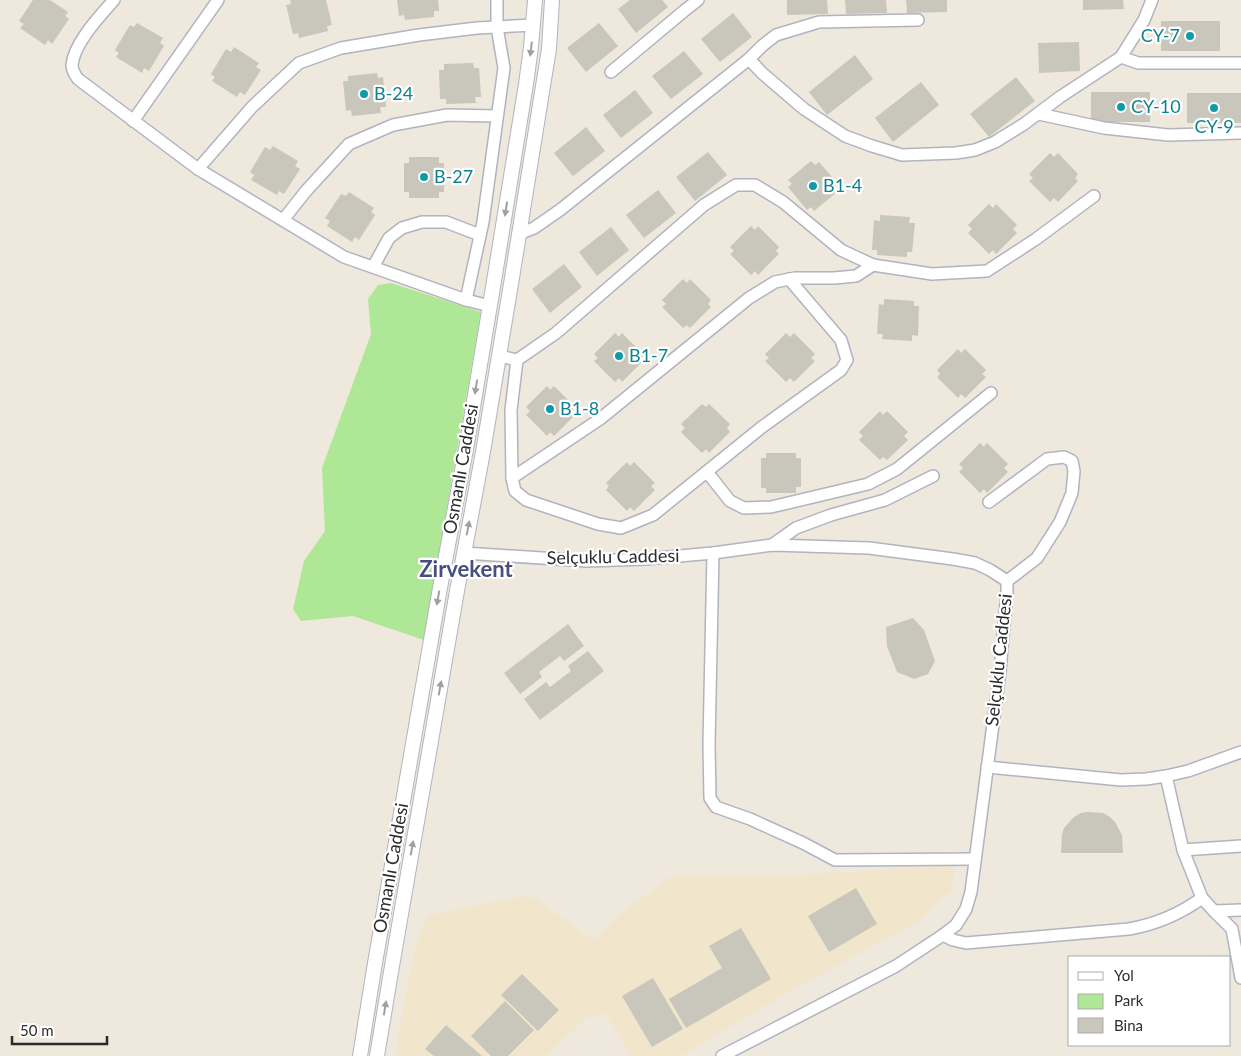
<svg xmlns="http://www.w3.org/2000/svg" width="1241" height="1056" font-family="Lato,sans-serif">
<rect width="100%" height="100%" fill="#eee8dd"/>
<path fill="#f1e6cb" d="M954 865 952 891 938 902 921 920 792 990 680 1056H630L609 1018 602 1013 586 1018 546 1056H396L399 1030 417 940 429 915 526 896 535 898 593 940 622 912 672 876 796 875Z"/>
<path fill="#aee896" d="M391 283 481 312 424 640 353 616 301 621 293 609 304 561 325 531 322 468 371 334 368 299 378 285Z"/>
<g fill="#c9c6bb">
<path d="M33 0H50L68 12 65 16 69 19 52 44 48 40 45 45 20 28 24 24 19 21Z"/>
<path d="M290 0H326L332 25 327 26 328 31 299 38 298 33 293 34 286 5 291 4Z"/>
<path d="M397 0H438L439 11H434V17L405 20 404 15 399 16Z"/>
<path d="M630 0H662L668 7 636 33 618 9Z"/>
<path d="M787 0H827L828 14 787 15Z"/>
<path d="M845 0H886L887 13 846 14Z"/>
<path d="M906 0H947V12L907 13Z"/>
<path d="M1083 0H1123L1124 9 1083 10Z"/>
<path d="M733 13 752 37 720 62 701 39Z"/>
<rect x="1161" y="21" width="59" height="30"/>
<path d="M137 23 163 38 160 43 164 46 149 71 144 68 142 73 116 57 119 53 115 50 130 25 134 27Z"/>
<path d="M599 23 618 46 586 72 567 48Z"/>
<path d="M1079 42 1080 71 1039 73 1038 43Z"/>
<path d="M234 47 259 63 256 67 261 70 245 95 240 92 237 97 212 81 215 77 211 74 226 49 231 52Z"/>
<path d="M684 51 703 74 671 99 652 76Z"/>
<path d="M855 55 873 79 827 115 809 92Z"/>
<path d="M473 63 474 68H479L481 97H475L476 103 446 104V99H440L439 70H444V64Z"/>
<path d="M377 73 378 78 383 77 386 107H380L381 113 352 116 351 110 346 111 343 81H348V76Z"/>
<path d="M1016 77 1035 101 989 137 970 114Z"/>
<path d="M921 82 939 105 893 142 875 118Z"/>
<path d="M635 90 653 113 621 138 603 115Z"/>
<rect x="1091" y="92" width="59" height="30"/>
<rect x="1187" y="93" width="54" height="30"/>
<path d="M586 127 605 151 573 176 554 153Z"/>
<path d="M273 146 298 161 295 166 300 169 284 194 279 191 277 195 251 180 254 175 250 172 265 147 270 150Z"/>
<path d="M708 152 727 175 695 201 676 177Z"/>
<path d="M1050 153 1054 157 1058 153 1078 174 1075 178 1078 181 1058 202 1054 198 1050 202 1029 181 1033 178 1029 174Z"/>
<path d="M409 157H439V163H444V192H439V198H409V192H404V163H409Z"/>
<path d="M811 161 815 165 819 162 838 184 834 188 837 192 814 211 811 207 807 210 788 187 792 184 788 180Z"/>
<path d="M658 190 676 213 644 238 626 215Z"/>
<path d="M349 192 374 208 371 212 375 215 359 240 355 237 352 242 327 226 330 221 325 218 341 194 346 196Z"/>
<path d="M989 204 993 208 996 204 1017 225 1013 229 1017 233 996 254 993 250 989 254 968 233 972 229 968 225Z"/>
<path d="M880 215 910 217 909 223H915L912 252H907V257L877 255V250H872L874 220 880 221Z"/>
<path d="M751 226 755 230 758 226 779 247 776 251 779 254 758 275 755 271 751 275 730 254 734 251 730 247Z"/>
<path d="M611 227 629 250 597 276 579 252Z"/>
<path d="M564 264 582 287 550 313 532 289Z"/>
<path d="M683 279 687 283 690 279 711 300 708 304 711 307 690 328 687 325 683 328 662 307 666 304 662 300Z"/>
<path d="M884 299 914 301V306H919L918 336 912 335V341L882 339 883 334H877L879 304 884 305Z"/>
<path d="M615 333 619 337 622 333 643 354 640 358 643 361 622 382 619 378 615 382 594 361 598 358 594 354Z"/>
<path d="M786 333 790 337 794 333 815 354 811 358 815 361 794 382 790 378 786 382 765 361 769 358 765 354Z"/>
<path d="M958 349 961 353 965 349 986 370 982 374 986 377 965 398 961 394 958 398 937 377 940 374 937 370Z"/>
<path d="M547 386 550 390 554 386 575 407 571 411 575 415 554 436 550 432 547 436 526 415 530 411 526 407Z"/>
<path d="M702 404 706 407 709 404 730 424 727 428 730 432 709 453 706 449 702 453 681 432 685 428 681 424Z"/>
<path d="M880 411 883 415 887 411 908 432 904 436 908 440 887 460 883 457 880 460 859 440 863 436 859 432Z"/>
<path d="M980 443 984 447 987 443 1008 464 1004 468 1008 472 987 493 984 489 980 493 959 472 963 468 959 464Z"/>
<path d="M766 453H796V458H801V487H796V493H766V488H761V458H766Z"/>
<path d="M627 462 630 466 634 462 655 483 651 486 655 490 634 511 630 507 627 511 606 490 609 486 606 483Z"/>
<path d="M913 618 924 630 935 661 928 674 914 679 897 672 887 646 886 627Z"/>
<path d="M568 624 584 646 564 661 560 656 539 672 542 677 520 694 504 673Z"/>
<path d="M588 651 604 671 540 720 524 699 546 682 550 687 571 671 568 666Z"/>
<path d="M1088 812 1103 813 1110 817 1115 822 1122 835 1123 853H1061L1062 835 1064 828 1074 817 1081 813Z"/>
<path d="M856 888 877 924 829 952 808 916Z"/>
<path d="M741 928 771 979 686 1028 669 999 722 968 709 946Z"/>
<path d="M522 974 559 1010 538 1031 501 995Z"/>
<path d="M653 978 683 1029 652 1047 622 996Z"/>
<path d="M505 1001 534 1030 508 1056H491L471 1036Z"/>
<path d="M446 1025 482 1056H434L425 1049Z"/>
</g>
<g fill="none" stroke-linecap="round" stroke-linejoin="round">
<g stroke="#b1b3c0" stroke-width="14">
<g id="minor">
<path d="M114 0C100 16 74 43 72 65 72 70 75 75 78 79L198 169 344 257 466 300 490 306"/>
<path d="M1121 57 1138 63H1241"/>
<path d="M749 59 762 46 776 35 819 22 918 20"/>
<path d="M611 72 684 11 698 0"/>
<path d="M1039 114 1104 128 1168 135 1241 133"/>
<path d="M133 121 218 0"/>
<path d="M198 169 252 107 299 63 341 48 419 35 477 28 533 25"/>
<path d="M283 220 306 191 349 144 393 125 447 115 497 116"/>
<path d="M519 234 534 228 560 210 749 59 762 73 804 109 845 136 872 146 902 155 956 153 975 150 995 142 1024 124 1060 97 1121 57 1144 20 1152 0"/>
<path d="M373 267 389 238 402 228 422 222H446L480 235"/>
<path d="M466 300 483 222 504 68 497 27V0"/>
<path d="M499 356 517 360 556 333 704 205 736 185H755L783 202 841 250 873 265 932 274 987 271 1036 239 1094 196"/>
<path d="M517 360 511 410 512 478 515 491 526 500 598 524 621 528 653 515 762 427 841 370 847 360 841 340 789 279"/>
<path d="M707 472 730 501 744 508 771 507 868 484 897 469 991 393"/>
<path d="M512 478 600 419 749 298 775 282 795 278H834L856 276 873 265"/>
<path d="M989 502 1047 459 1064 457 1072 461 1074 471 1072 493 1060 522 1037 558 1007 581"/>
<path d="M772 545 796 528 831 515 885 500 933 476"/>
<path d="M464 553 587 561 646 559 713 553 772 545 869 548 953 559 975 563 990 570 1007 581V592L1000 671 971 892 966 909 956 925 943 935 896 966 722 1056"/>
<path d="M713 553 709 744 710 798 716 807 750 819 803 843 835 860 975 859"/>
<path d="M987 767 1121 780 1146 779 1166 776 1188 771 1241 752"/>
<path d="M1166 776 1183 850 1202 898 1214 911 1232 929 1241 978"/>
<path d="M1183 850 1241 846"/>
<path d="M1214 911 1241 910"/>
<path d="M943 935 953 940 966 943 1129 929C1157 924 1180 914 1202 898"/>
</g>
</g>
<g stroke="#b1b3c0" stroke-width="16">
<g id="tertiary">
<path d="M360 1056 375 963 440 588 466 449 494 281 526 84 531 47 535 0"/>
<path d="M377 1056 392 966 457 591 483 452 511 284 543 86 549 49 552 0"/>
</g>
</g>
<use href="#minor" stroke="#fff" stroke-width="11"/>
<use href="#tertiary" stroke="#fff" stroke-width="14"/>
</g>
<defs><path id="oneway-solid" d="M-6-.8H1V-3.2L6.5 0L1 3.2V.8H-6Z" transform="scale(1.25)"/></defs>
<g fill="#a0a0a0">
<use href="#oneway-solid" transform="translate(531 49) rotate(97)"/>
<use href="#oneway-solid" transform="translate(506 209) rotate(99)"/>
<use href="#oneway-solid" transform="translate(476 387) rotate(99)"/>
<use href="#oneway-solid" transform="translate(468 528) rotate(-79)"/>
<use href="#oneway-solid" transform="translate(438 598) rotate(100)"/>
<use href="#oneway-solid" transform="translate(440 688) rotate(-80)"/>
<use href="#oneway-solid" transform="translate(412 848) rotate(-80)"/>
<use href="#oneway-solid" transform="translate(385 1008) rotate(-81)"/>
</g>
<g fill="#0f9aa8" stroke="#fff" stroke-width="2">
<circle cx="1190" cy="36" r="5"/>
<circle cx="364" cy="94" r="5"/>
<circle cx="1121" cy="107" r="5"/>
<circle cx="1214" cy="108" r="5"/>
<circle cx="424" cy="177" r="5"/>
<circle cx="813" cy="186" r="5"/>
<circle cx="619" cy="356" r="5"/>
<circle cx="550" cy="409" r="5"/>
</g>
<g text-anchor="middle" stroke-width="4.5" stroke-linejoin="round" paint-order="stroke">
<g font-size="18" fill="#0d838f" stroke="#fff" text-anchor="start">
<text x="1180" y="42" text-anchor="end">CY-7</text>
<text x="374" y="100">B-24</text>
<text x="1131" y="113">CY-10</text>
<text x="1214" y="133" text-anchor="middle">CY-9</text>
<text x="434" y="183">B-27</text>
<text x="823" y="192">B1-4</text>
<text x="629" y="362">B1-7</text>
<text x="560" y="415">B1-8</text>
</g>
<g font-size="18" fill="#2c2c2c" stroke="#fff">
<text transform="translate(461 469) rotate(-80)" y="6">Osmanlı Caddesi</text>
<text transform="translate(613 557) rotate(-1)" y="6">Selçuklu Caddesi</text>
<text transform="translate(999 660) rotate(-84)" y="6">Selçuklu Caddesi</text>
<text transform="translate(391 868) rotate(-80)" y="6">Osmanlı Caddesi</text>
</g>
<g font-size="22" font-weight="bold" fill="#484f80" stroke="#fff">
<text x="466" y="577">Zirvekent</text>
</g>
</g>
<rect x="1068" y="956" width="162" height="90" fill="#ffffff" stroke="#ababab"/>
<rect x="1078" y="972" width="25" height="8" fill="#ffffff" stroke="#ababab"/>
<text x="1114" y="981" font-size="15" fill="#2c2c2c">Yol</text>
<rect x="1078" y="994" width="25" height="15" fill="#aee896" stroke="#ababab"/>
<text x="1114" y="1006" font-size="15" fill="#2c2c2c">Park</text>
<rect x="1078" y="1018" width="25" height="15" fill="#c9c6bb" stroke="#ababab"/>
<text x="1114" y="1031" font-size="15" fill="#2c2c2c">Bina</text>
<path d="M12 1036v8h95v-8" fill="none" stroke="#2c2c2c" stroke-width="2.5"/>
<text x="20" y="1036" font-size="15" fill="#2c2c2c" stroke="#ffffff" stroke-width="4" paint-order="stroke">50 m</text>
</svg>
